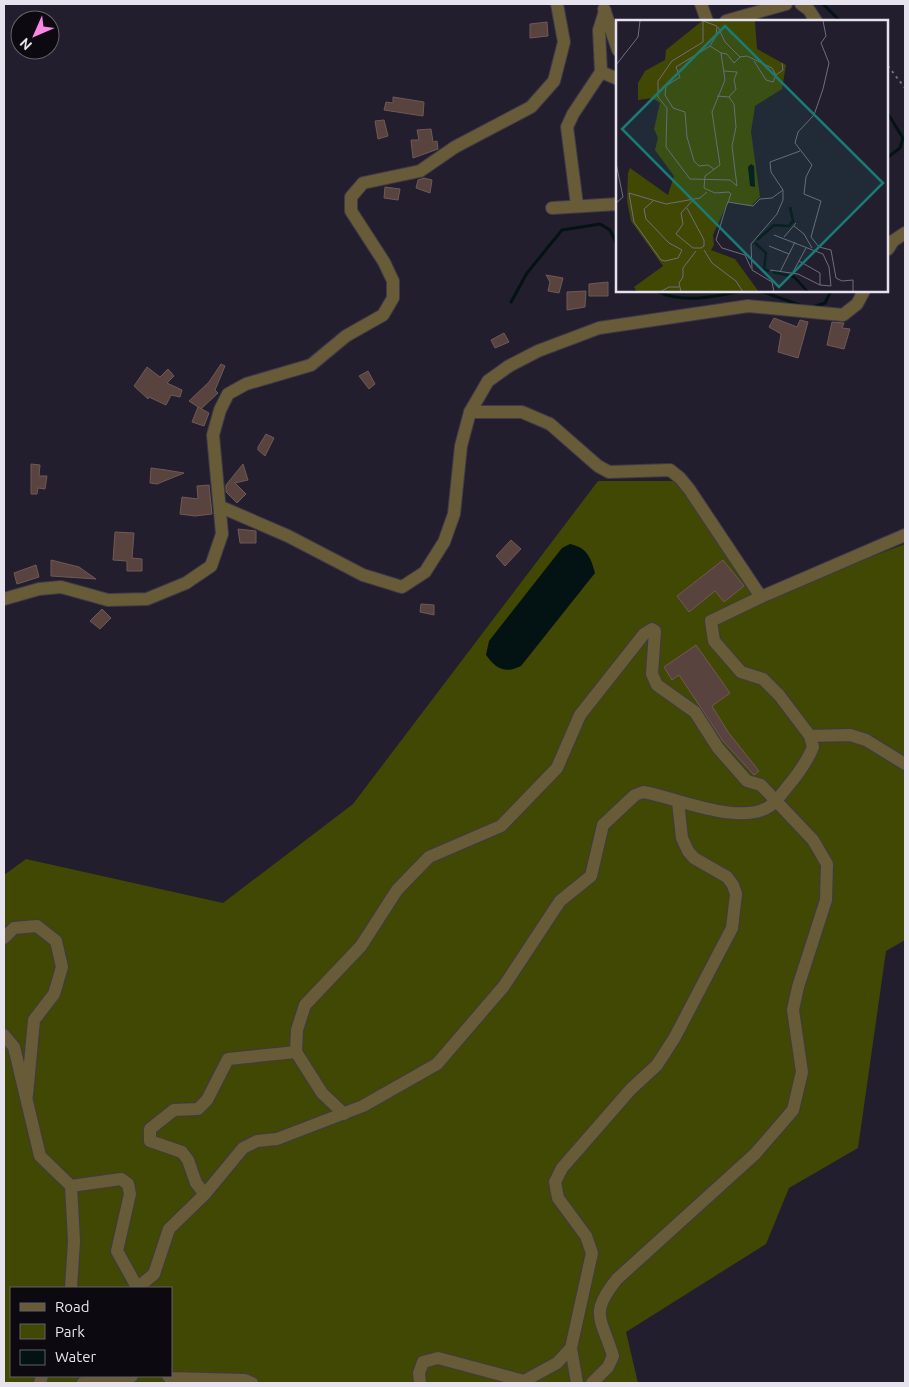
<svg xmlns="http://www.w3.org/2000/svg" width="909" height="1387" font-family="Ubuntu,sans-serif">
<rect width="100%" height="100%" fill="#231e2e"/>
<path fill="#404804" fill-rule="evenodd" d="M598 481H677L760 599 905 544V940L886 951 858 1148 789 1188 766 1244 626 1332 638 1383H4V875L26 859 223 903 353 804ZM11 1288H171V1376H11Z"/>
<path fill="#031313" d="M570 544C587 548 590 556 595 573L521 666C505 674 496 669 486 655L489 641 562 548Z"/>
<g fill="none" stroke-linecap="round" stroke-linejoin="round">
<g stroke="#031313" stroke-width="3">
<path d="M823 4 840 21"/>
<path d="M888 114 903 138 900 148 888 157"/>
<path d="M656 291C683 304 714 297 742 291"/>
<path d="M760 291 800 305"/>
<path d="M511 302 527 273 562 230 600 224 610 230 618 247"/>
<path d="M813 307 825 303 831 291"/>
</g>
</g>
<g fill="#58433e" stroke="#6f5954">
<path d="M547 22 548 36 530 38V24Z"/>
<path d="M393 97 424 102 423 116 384 110 386 102 393 103Z"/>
<path d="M384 120 388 136 378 139 375 121Z"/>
<path d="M431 129 433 142 437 141 438 149 413 158 411 140H419L417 130Z"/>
<path d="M424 178 432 180 430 193 416 188 418 180Z"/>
<path d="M385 187 400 189 398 200 384 198Z"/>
<path d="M546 275 563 278 559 293 548 291 550 282Z"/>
<path d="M608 282V296H589V284Z"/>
<path d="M586 291 585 307 567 310V292Z"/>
<path d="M774 318 797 327 800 320 808 322 798 358 778 352 781 334 769 327Z"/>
<path d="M832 322 844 323 842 328 850 329 844 349 827 345Z"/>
<path d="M504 333 509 342 495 348 491 340Z"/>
<path d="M221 364 225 366 215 390 218 393 201 409 189 401 209 382Z"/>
<path d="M147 367 160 377 168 369 174 376 167 383 182 390 180 397 171 395 166 405 149 397 148 399 134 386Z"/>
<path d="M368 371 375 384 369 389 359 376Z"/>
<path d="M198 407 209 413 204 426 192 422Z"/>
<path d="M266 434 274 438 265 456 258 450V447Z"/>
<path d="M31 464 40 465 39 476H47L45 489 38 488 37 494H31Z"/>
<path d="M243 464 248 480 235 483 246 494 237 503 226 492V485Z"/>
<path d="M151 468 166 470 184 473 157 484 150 483Z"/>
<path d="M209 485 212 514 195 516 180 514 182 497 198 499 197 486Z"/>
<path d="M238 529 256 531V543H240Z"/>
<path d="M115 532 134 533 132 558 142 559V571H127V561L113 560Z"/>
<path d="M511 540 521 549 505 566 496 556Z"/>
<path d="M51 560 79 567 96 579 51 576Z"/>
<path d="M723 560 744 586 724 602 715 591 689 612 677 596Z"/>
<path d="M36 565 39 577 17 584 14 573Z"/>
<path d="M421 604 434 605V615L420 612Z"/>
<path d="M102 609 111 618 100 629 90 621Z"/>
<path d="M696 645 730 693 712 706 728 732 759 771 754 775 723 741 679 675 672 680 664 667Z"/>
</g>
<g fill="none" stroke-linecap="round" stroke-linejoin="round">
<g stroke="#3e3a49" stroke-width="14">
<g id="minor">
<path d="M701 4 707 21"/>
<path d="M801 4 809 10 816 21"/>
<path d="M604 9 618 50"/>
<path d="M726 21 786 4"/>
<path d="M601 72 618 79"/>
<path d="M577 205 567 127 573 114 601 72 599 30 605 11"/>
<path d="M552 208 618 204"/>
<path d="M888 249 893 241 905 233"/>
<path d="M470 412H522L550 424 598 466 609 472 670 470 680 478 689 489 761 597 905 535"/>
<path d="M221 507 288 536 363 575 402 587 425 572 444 542 454 514 461 446 470 412 488 381 509 366 538 351 599 328 748 306 843 315 857 304 864 291"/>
<path d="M4 599 39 589 61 587 108 600 147 599 186 583 211 566 222 534 213 435 220 410 228 394 246 384 311 365 346 336 383 315 393 298V281L384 262 351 211V197L363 183 420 171 455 147 531 107 554 81 564 42 557 4"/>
<path d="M810 736 850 735 866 740 905 764"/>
<path d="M4 938 14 928 37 926 56 941 62 967 54 994 34 1020 27 1095"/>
<path d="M4 1035 14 1047 40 1156 71 1186 121 1179 128 1184 130 1194 117 1251 137 1287"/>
<path d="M296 1052 297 1030 305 1005 361 946 397 890 429 857 501 826 557 768 580 715 644 634 652 629 655 631 652 674 657 685 695 712 718 748 747 781 761 785 813 840 827 864 826 900 798 987 793 1010 802 1072 793 1110 755 1154 617 1279C589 1314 601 1317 613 1356L608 1367 592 1383"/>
<path d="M205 1194 196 1183 188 1160 182 1152 150 1141V1129L174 1110 198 1109 207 1100 228 1059 296 1052 322 1093 344 1114"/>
<path d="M71 1288 74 1241 71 1186"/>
<path d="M137 1288 154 1274 169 1229 205 1194 243 1148 257 1141 277 1139 363 1106 437 1064 504 986 560 901 591 876 603 825 635 795 643 792C675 797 741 827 770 806 777 801 783 792 788 786 799 773 807 762 813 747L810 736 779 695 763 679 741 672 714 641 711 621 761 597"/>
<path d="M571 1348 577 1383"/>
<path d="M168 1376 170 1378 245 1380 252 1383"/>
<path d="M40 1383 42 1376"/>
<path d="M83 1383 123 1380 132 1376"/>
<path d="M420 1383 419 1373 423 1362 438 1358 524 1381 557 1363 571 1348 592 1253 586 1236 558 1198 555 1182 562 1168 631 1089 657 1065 675 1037 732 928 736 894 733 885 727 877 694 858 688 851 682 838 678 802"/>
</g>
</g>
<path stroke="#726e7c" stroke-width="2" stroke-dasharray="2.5 4" stroke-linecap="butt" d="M888 66 905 88"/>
<use href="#minor" stroke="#675b38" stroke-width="12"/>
</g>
<g transform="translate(616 20)">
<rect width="272" height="272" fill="#231e2e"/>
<path d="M86 1H139L141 29 170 45 166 69 139 86 135 112 144 177 135 186 112 182 97 215 98 225 95 230 119 239 143 272H21L18 267 47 246 15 201 11 181 12 153 14 148 52 175 58 156 39 130 42 118 38 109 44 83 36 78 22 80V63L29 51 49 40 50 30Z" fill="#404804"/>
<path d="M135 144 138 146 139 167 134 166 132 147Z" fill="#031313"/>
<path fill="none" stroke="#031313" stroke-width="2.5" d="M141 220 158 205 173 206 177 201 174 187M139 223 150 233 148 249 153 251M157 252 178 257 192 272"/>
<path fill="none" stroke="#716d7b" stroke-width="1" d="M207 1 210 16 205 23 213 43 207 69 198 95 182 112 179 123 196 145 190 157 188 174 205 181 195 217 203 227 215 230 220 258 226 261 237 260V272M102 7 109 22 124 37M94 26 105 33 109 60 96 92 104 145 89 156 88 168 99 173 113 172 115 174 112 182M105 33 111 34 118 43 124 37 131 36 156 48 160 55 157 62 150 60 138 41M0 45 22 17 24 1M160 55 167 50 166 43M101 76 113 77 120 69 118 60 121 52 108 51M0 143 7 177 0 183M98 149 92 145 83 146 78 141 71 117 69 92 57 88 49 75 50 66 64 57 60 47 94 26 100 16 101 6 87 1V22L56 41 42 61V77L51 88 50 127 74 159 114 160 121 166 116 126 120 107 118 84 113 77M37 181 28 189 30 199 53 223 66 230 62 238 49 241 45 240 18 202 13 173 50 184 84 178 91 172M71 188 88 220V226L85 228H77L60 214 67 204 65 193 77 180M178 206 188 214 196 228M168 217 180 203M153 226 173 234M88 230 96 243 120 261 127 272M183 241 204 253V265M135 248 129 235 106 228 100 220 110 187 112 182 137 186 144 179 156 178 167 170M154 250 182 254 204 265 215 266 213 247 207 234 158 215M164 252 179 222M176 254 190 228M44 272 53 267H63M65 272 63 263 67 257V248L80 231M158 272 156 262 136 250 135 224 161 194 167 180V170L155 152 154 142 184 131M196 272H212"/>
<path fill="#1a7b74" fill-opacity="0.15" stroke="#1a7b74" stroke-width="2.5" d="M109 6 267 163 163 267 6 109Z"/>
<rect width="272" height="272" fill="none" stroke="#e6e3ee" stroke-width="2.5"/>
</g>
<rect width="909" height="1387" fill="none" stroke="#e6e3ee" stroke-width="10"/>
<rect x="10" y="1287" width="162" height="90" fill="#0c0a10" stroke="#636169"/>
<rect x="20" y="1303" width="25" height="8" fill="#675b38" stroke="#636169"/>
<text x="55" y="1312" font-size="15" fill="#e6e3ee">Road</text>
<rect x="20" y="1324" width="25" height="15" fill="#404804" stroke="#636169"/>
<text x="55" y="1337" font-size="15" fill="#e6e3ee">Park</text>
<rect x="20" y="1350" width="25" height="15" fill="#031313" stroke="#636169"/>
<text x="55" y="1362" font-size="15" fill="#e6e3ee">Water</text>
<g transform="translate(35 35) rotate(225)"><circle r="24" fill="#0c0a10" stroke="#636169"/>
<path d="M0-4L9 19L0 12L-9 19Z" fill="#fb87e5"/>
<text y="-8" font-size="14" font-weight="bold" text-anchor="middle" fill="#e6e3ee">N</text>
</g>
</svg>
